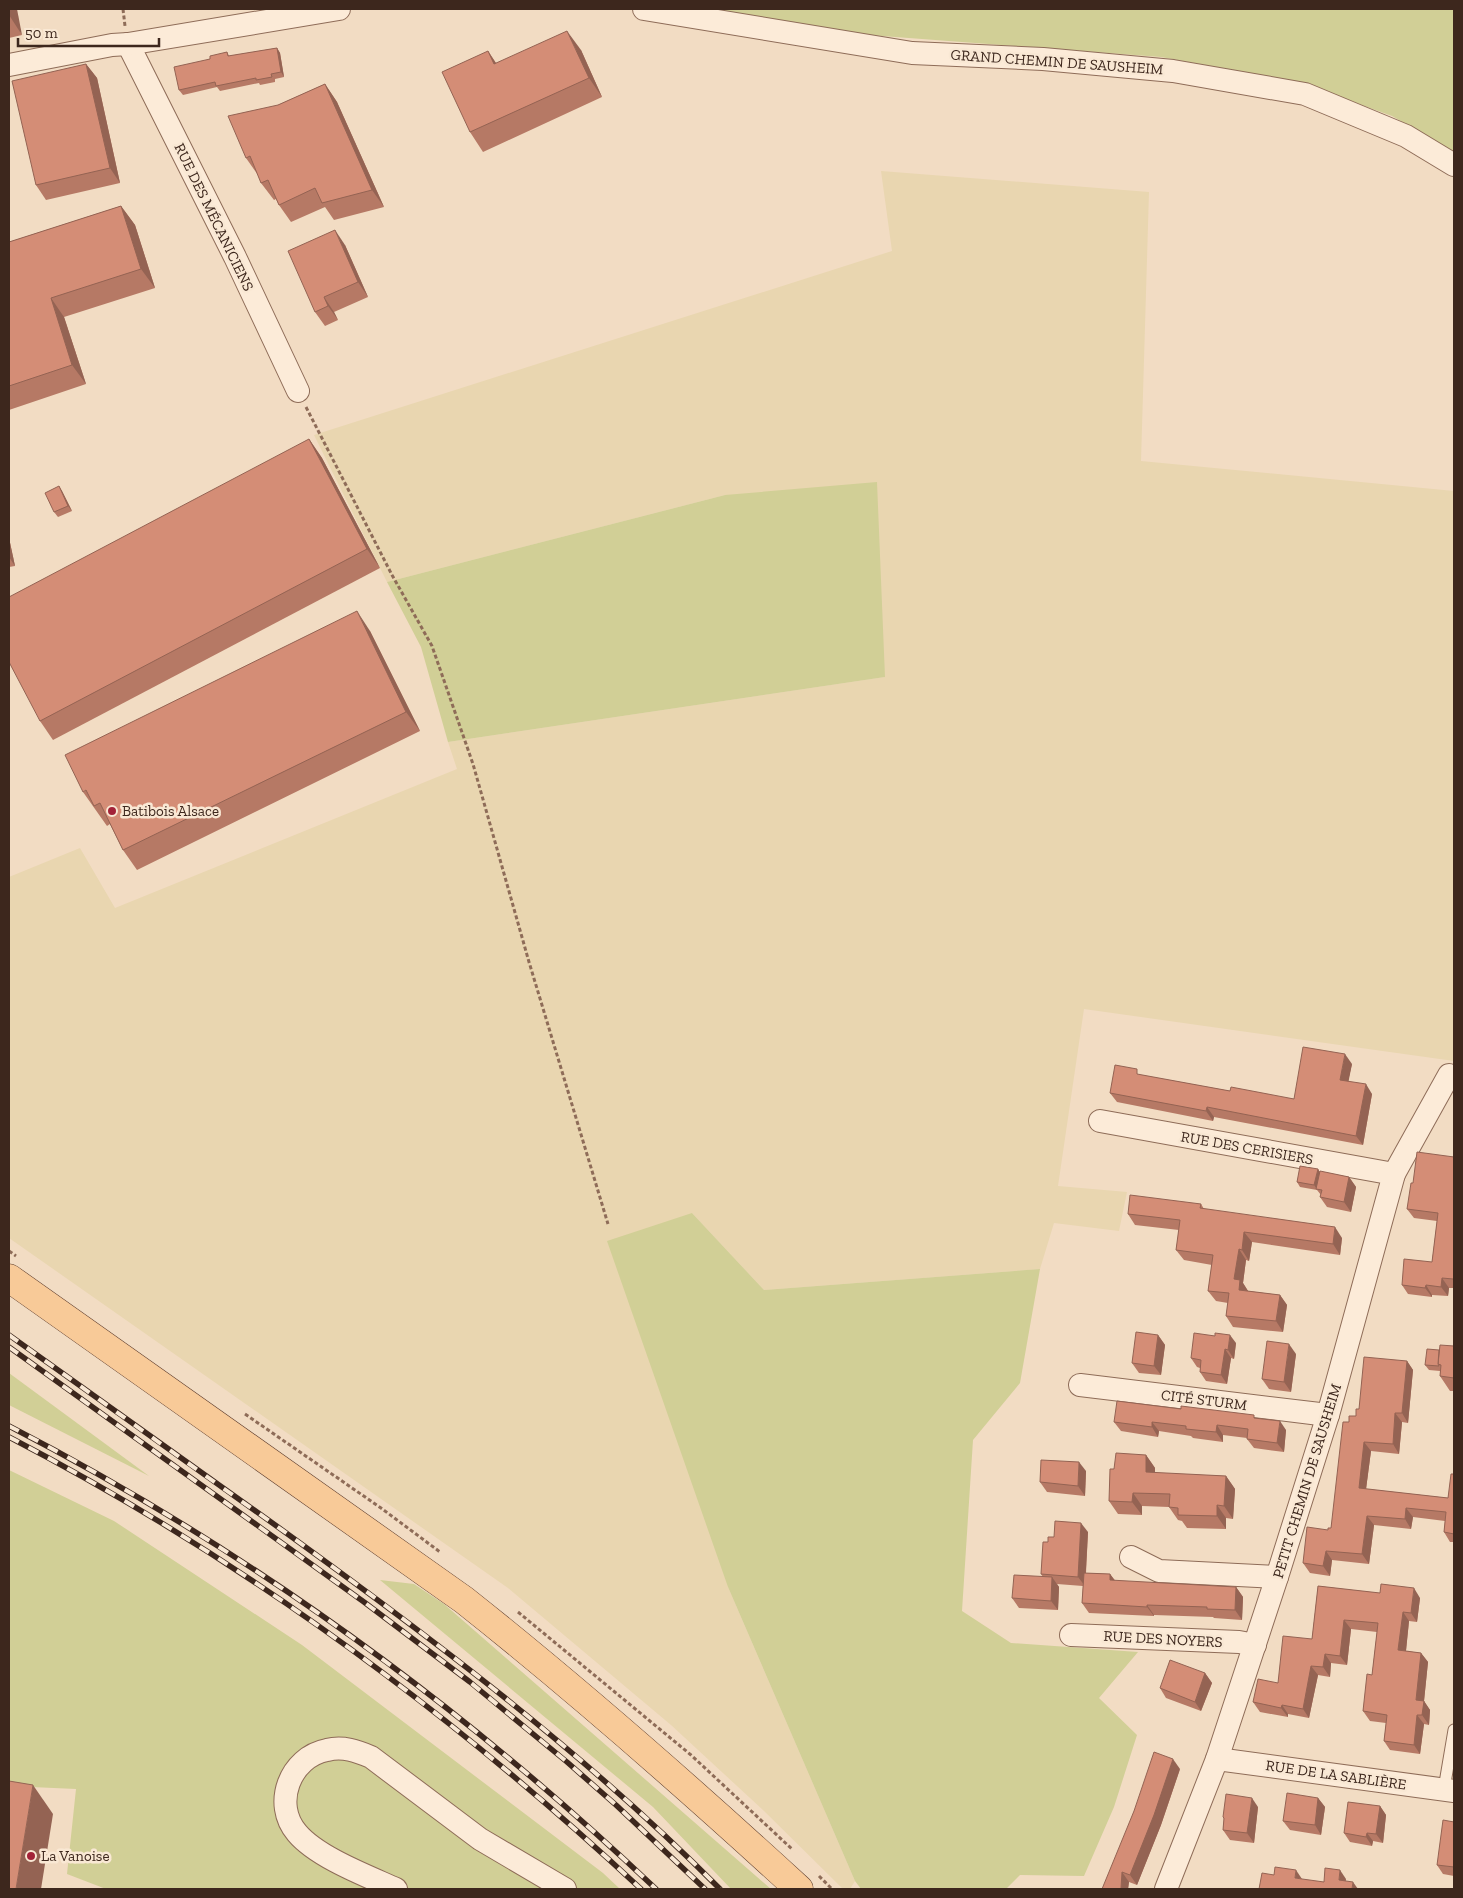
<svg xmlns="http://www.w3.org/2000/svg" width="1463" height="1898" font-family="'Zilla Slab',serif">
<rect width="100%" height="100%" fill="#f2dcc3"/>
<path fill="#e9d6b0" d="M881 171 1149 192 1141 461 1454 491V1061L1084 1009 1058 1186 1127 1192 1119 1231 1054 1223 1040 1269 764 1290 692 1213 728 1587 855 1881 850 1889H843L763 1810 671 1725 508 1588 9 1238V877L80 848 115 908 457 769 448 742 885 677 725 495 387 582 314 435 892 251Z"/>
<g fill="#d1cf96">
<path d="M697 9H1454V152L1392 116 1295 81 1161 57 869 35Z"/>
<path d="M877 482 885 677 448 742 421 647 387 582 725 495Z"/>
<path d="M692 1213 764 1290 1040 1269 1020 1383 973 1440 962 1611 1011 1643 1138 1652 1099 1698 1137 1735 1114 1807 1084 1876 1020 1875 1006 1889H861L855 1881 728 1587 607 1241Z"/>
<path d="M9 1373 149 1476 9 1405Z"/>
<path d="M9 1470 114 1521 302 1645 603 1873 620 1889H106L67 1874 76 1789 9 1786Z"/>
<path d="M380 1580 414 1584 444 1604 771 1889H731L653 1807Z"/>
</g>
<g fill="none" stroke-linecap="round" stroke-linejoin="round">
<g stroke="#8e6c58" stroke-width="13">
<path id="service" d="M1444 1789 1454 1730"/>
</g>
<g stroke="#8e6c58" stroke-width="24">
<g id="minor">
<path d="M644 9 912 53 1043 59 1173 71 1305 94 1406 136 1454 165"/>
<path d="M128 44 235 257 298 391"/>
<path d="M9 65 112 45 128 44 339 9"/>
<path d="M1100 1121 1394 1174"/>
<path d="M1080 1385 1328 1415"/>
<path d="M1131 1557 1159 1571 1277 1577"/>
<path d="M1071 1635 1239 1642 1255 1645"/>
<path d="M1217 1759 1454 1791"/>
<path d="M396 1889C367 1876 317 1857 297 1833 272 1804 290 1757 327 1750 343 1746 357 1751 371 1757L480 1839 565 1889"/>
<path d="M1166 1889 1217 1759 1277 1577 1328 1415 1394 1174 1449 1075"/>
</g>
</g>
<g stroke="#5c3b2c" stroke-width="29">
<path id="primary" d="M9 1278 464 1600C580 1692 690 1789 799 1889"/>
</g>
<g stroke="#8e6c58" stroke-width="3" stroke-dasharray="4 2.5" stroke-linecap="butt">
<path d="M123 9 125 26"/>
<path d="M306 407 392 575 432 646 473 764 529 962 608 1224"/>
<path d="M9 1251 16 1256"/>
<path d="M245 1414 381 1508 440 1552"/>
<path d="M518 1612 691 1755 793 1850"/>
<path d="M819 1876 832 1889"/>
</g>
<use href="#service" stroke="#fcebd8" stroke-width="11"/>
<use href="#minor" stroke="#fcebd8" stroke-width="22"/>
<use href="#primary" stroke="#f8ca98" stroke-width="28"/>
<g stroke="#3d271d" stroke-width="5.5">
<g id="rail">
<path d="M9 1335C96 1397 183 1460 271 1522 429 1636 583 1751 720 1889"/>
<path d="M9 1347 364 1602 470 1682 567 1762 616 1805 705 1889"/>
<path d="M9 1426C245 1548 463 1706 656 1889"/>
<path d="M9 1437C240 1557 451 1712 641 1889"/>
</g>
</g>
<use href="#rail" stroke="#f9e8d4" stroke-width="4" stroke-dasharray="11" stroke-linecap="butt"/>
</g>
<g fill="#b67965">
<path d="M9 9 22 35 9 38Z"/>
<path d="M277 48 280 53 284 77 275 79V82L260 85 259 83 220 91 217 87 183 95 179 90 210 59 227 52 229 56Z"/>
<path d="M581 50 602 97 483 152 470 132 488 51 496 63Z"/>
<path d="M86 64 97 78 120 183 46 200 36 185Z"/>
<path d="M325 84 337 102 384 207 334 220 325 207 291 222 279 205 276 199 274 200 261 183 258 175 246 158 278 105Z"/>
<path d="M121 206 135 225 155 288 64 317 86 384 9 410V242Z"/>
<path d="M345 245 368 297 334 312 338 320 325 326 315 312Z"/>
<path d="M309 439 322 458 380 568 53 740 40 721Z"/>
<path d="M59 486 62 491 72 511 58 517 54 512Z"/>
<path d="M9 538 15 566 9 567Z"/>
<path d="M370 631 420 731 137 870 123 850 110 824 107 826 83 792Z"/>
<path d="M1352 1064 1348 1081 1372 1094 1363 1145 1214 1117 1213 1121 1117 1102 1110 1093 1141 1075 1230 1091 1294 1099Z"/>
<path d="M1454 1157V1288H1449L1448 1296 1432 1295V1297L1408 1294 1402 1285 1432 1262 1437 1221 1414 1218 1407 1209 1413 1183Z"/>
<path d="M1318 1169 1320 1173 1349 1177 1356 1187 1351 1212 1327 1207 1320 1197 1321 1195 1317 1190 1300 1187 1297 1182Z"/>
<path d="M1201 1204 1204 1209 1342 1238 1340 1255 1252 1242 1249 1261 1246 1260 1243 1283 1248 1291 1280 1295 1287 1305 1283 1332 1233 1327 1226 1316 1228 1303 1216 1301 1208 1291 1212 1265 1184 1260 1176 1250 1179 1230 1135 1225 1128 1214Z"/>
<path d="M1158 1335 1165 1345 1161 1375 1139 1373 1132 1363Z"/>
<path d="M1236 1343 1234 1359 1231 1358 1227 1384 1206 1381 1200 1372V1368L1197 1367 1191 1358Z"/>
<path d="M1454 1346V1391H1450L1440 1376V1371L1429 1370 1425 1365 1439 1350Z"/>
<path d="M1296 1354 1291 1392 1269 1389 1262 1379Z"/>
<path d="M1407 1361 1413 1370 1408 1423 1402 1422 1399 1454 1371 1451 1366 1489 1448 1498 1454 1474V1542H1450L1444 1532 1445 1521 1413 1517 1411 1529 1374 1525 1369 1564 1332 1560 1330 1576 1310 1573 1303 1563 1328 1530 1331 1528 1349 1422 1356 1416 1359 1409Z"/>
<path d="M1257 1418 1286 1430 1284 1452 1254 1448 1247 1439V1438L1223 1435V1442L1193 1438 1191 1436 1159 1431 1158 1437 1121 1431 1114 1422Z"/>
<path d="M1146 1455 1155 1468V1473L1226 1476 1235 1489 1233 1519 1226 1518V1529L1187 1528 1182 1521 1178 1520 1169 1507 1142 1506V1515L1118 1514 1109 1501 1114 1469Z"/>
<path d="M1086 1471 1085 1496 1047 1492 1040 1482Z"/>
<path d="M1088 1532 1086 1573 1110 1574 1115 1581 1236 1587 1243 1597 1242 1620 1214 1618 1213 1617 1154 1615V1616L1089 1613 1082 1603 1083 1586 1057 1584 1059 1587 1058 1610 1019 1608 1012 1598 1043 1577 1041 1574 1048 1542 1054 1537Z"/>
<path d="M1318 1586 1420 1598 1417 1622 1409 1621 1406 1651 1421 1653 1428 1662 1424 1701 1430 1710 1429 1725 1424 1724 1420 1754 1390 1750 1384 1741 1386 1723 1370 1721 1363 1711 1372 1675 1377 1632 1351 1629 1347 1665 1331 1663 1330 1677 1318 1675 1309 1718 1288 1714V1717L1260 1712 1253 1702 1278 1683 1312 1639Z"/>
<path d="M1205 1673 1212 1683 1201 1711 1166 1698 1160 1688Z"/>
<path d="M1180 1769 1161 1825 1137 1885 1129 1882 1128 1889H1102Z"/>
<path d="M1318 1798 1325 1807 1321 1835 1290 1830 1283 1821Z"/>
<path d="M1380 1806 1386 1815 1383 1843 1373 1841 1372 1846 1350 1842 1344 1833Z"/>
<path d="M1258 1807 1254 1843 1230 1840 1223 1830 1224 1819 1223 1817Z"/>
<path d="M1454 1822V1876L1443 1874 1437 1865Z"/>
</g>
<g fill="#946353">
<path d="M9 9H17L22 35 9 15Z"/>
<path d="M567 31 581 50 602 97 589 78Z"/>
<path d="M277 48 280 53 284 77 281 72Z"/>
<path d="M488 51 501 71 494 64Z"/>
<path d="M86 64 97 78 120 183 110 168Z"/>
<path d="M325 84 337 102 384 207 372 190Z"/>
<path d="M121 206 135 225 155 288 141 269Z"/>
<path d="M335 230 345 245 368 297 358 282Z"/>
<path d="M324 297 334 312 338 320 328 306Z"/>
<path d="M51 298 64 317 86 384 72 365Z"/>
<path d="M309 439 322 458 380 568 367 549Z"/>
<path d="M59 486 62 491 72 511 68 506Z"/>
<path d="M9 538 15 566 9 557Z"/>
<path d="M357 611 370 631 420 731 406 712Z"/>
<path d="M1345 1054 1352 1064 1347 1089 1340 1080Z"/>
<path d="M1366 1084 1372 1094 1363 1145 1356 1136Z"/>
<path d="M1207 1107 1214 1117 1213 1121 1206 1111Z"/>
<path d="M1318 1169 1321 1174 1317 1189 1314 1185Z"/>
<path d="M1349 1177 1356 1187 1351 1212 1344 1202Z"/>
<path d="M1335 1227 1342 1238 1340 1255 1333 1244Z"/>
<path d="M1244 1232 1252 1242 1249 1261 1242 1250Z"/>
<path d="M1239 1249 1246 1260 1243 1283 1248 1291 1239 1290 1234 1279Z"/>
<path d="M1442 1278 1449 1288 1448 1296 1441 1287Z"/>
<path d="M1426 1285 1432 1295V1297L1425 1288Z"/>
<path d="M1280 1295 1287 1305 1283 1332 1276 1321Z"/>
<path d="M1158 1335 1165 1345 1161 1375 1154 1366Z"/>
<path d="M1230 1335 1236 1343 1234 1359 1228 1350Z"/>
<path d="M1289 1344 1296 1354 1291 1392 1284 1382Z"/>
<path d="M1225 1349 1231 1358 1227 1384 1221 1375Z"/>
<path d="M1407 1361 1413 1370 1408 1423 1402 1413Z"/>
<path d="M1395 1413 1402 1422 1399 1454 1393 1444Z"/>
<path d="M1280 1421 1286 1430 1284 1452 1277 1443Z"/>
<path d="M1152 1422 1159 1431 1158 1437 1152 1427Z"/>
<path d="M1217 1425 1223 1435V1442L1216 1432Z"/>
<path d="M1364 1442 1371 1451 1365 1497 1359 1488Z"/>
<path d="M1146 1455 1155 1468V1485L1146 1472Z"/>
<path d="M1079 1462 1086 1471 1085 1496 1078 1486Z"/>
<path d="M1226 1476 1235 1489 1233 1519 1224 1506Z"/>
<path d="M1133 1493 1142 1506V1515L1132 1502Z"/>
<path d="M1217 1505 1226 1518V1529L1217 1516Z"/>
<path d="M1406 1508 1413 1517 1411 1529 1405 1519Z"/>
<path d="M1367 1516 1374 1525 1369 1564 1362 1554Z"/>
<path d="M1081 1523 1088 1532 1085 1586 1078 1577Z"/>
<path d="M1326 1551 1332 1560 1330 1576 1323 1566Z"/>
<path d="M1110 1574 1117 1583 1110 1580Z"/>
<path d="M1052 1577 1059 1587 1058 1610 1051 1601Z"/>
<path d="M1236 1587 1243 1597 1242 1620 1235 1610Z"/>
<path d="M1414 1588 1420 1598 1417 1622 1411 1613Z"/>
<path d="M1147 1605 1154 1615V1616L1147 1607Z"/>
<path d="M1403 1612 1409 1621 1405 1660 1398 1650Z"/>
<path d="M1344 1620 1351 1629 1347 1665 1340 1656Z"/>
<path d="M1421 1653 1428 1662 1424 1701 1430 1710 1429 1725 1422 1715 1416 1700Z"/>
<path d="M1325 1654 1331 1663 1330 1677 1323 1667Z"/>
<path d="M1311 1666 1318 1675 1309 1718 1303 1709Z"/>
<path d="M1205 1673 1212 1683 1201 1711 1195 1702Z"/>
<path d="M1282 1705 1288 1714V1717L1281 1708Z"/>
<path d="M1417 1715 1424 1724 1420 1754 1414 1745Z"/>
<path d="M1173 1759 1180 1769 1161 1825 1137 1885 1130 1875Z"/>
<path d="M33 1785 53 1814 41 1889H16Z"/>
<path d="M1252 1798 1258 1807 1254 1843 1247 1833Z"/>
<path d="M1318 1798 1325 1807 1321 1835 1315 1825Z"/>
<path d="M1380 1806 1386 1815 1383 1843 1376 1834Z"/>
<path d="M1367 1833 1373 1841 1372 1846 1366 1837Z"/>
<path d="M1296 1870 1302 1879 1295 1878Z"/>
<path d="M1340 1870 1346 1879 1345 1889 1339 1880Z"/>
<path d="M1122 1872 1129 1882 1128 1889H1121Z"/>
<path d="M1353 1882 1358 1889H1352Z"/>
</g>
<g fill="#d48d76" stroke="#946353">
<path d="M567 31 589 78 470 132 442 72 488 51 494 64Z"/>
<path d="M277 48 281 72 271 74 272 77 256 80V78L216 86 215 82 179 90 174 67 210 59V56L227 52 228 56Z"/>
<path d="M86 64 110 168 36 185 12 81Z"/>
<path d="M325 84 372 190 322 203 315 188 279 205 268 180 261 183 250 156 246 158 228 116 278 105Z"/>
<path d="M121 206 141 269 51 298 72 365 9 386V242Z"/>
<path d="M335 230 358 282 324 297 328 306 315 312 288 251Z"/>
<path d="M309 439 367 549 40 721 9 662V597Z"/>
<path d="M59 486 68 506 54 512 45 493Z"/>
<path d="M357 611 406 712 123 850 100 803 94 806 86 790 83 792 65 755Z"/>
<path d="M1303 1047 1345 1054 1340 1080 1366 1084 1356 1136 1207 1107 1206 1111 1110 1093 1115 1065 1137 1069V1074L1230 1091 1231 1087 1294 1099Z"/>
<path d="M1417 1152 1454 1157V1278L1453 1279 1442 1278 1441 1287 1426 1285 1425 1288 1402 1285 1404 1259 1432 1262 1438 1213 1407 1209 1411 1183H1413Z"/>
<path d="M1300 1166 1318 1169 1314 1185 1297 1182Z"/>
<path d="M1320 1171 1349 1177 1344 1202 1320 1197 1322 1190 1316 1189Z"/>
<path d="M1130 1195 1201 1204 1200 1208 1335 1227 1333 1244 1244 1232 1242 1250 1239 1249 1234 1279 1240 1280 1239 1290 1280 1295 1276 1321 1226 1316 1229 1293 1208 1291 1213 1255 1176 1250 1180 1220 1128 1214Z"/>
<path d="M1136 1332 1158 1335 1154 1366 1132 1363Z"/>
<path d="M1194 1333 1215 1336V1333L1230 1335 1228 1350 1225 1349 1221 1375 1200 1372 1201 1360 1191 1358Z"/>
<path d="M1267 1341 1289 1344 1284 1382 1262 1379Z"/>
<path d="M1440 1345 1454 1346V1378L1440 1376 1441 1365 1438 1364Z"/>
<path d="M1427 1349 1439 1350 1438 1364 1439 1366 1425 1365Z"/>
<path d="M1364 1357 1407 1361 1402 1413H1395L1393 1444 1364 1442 1359 1488 1448 1498 1451 1474H1454V1534L1444 1532 1446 1512 1406 1508 1405 1519 1367 1516 1362 1554 1326 1551 1323 1566 1303 1563 1307 1527 1328 1530V1528H1331L1343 1422H1349V1416H1356V1409H1359Z"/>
<path d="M1117 1401 1181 1409V1406L1254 1415V1418L1280 1421 1277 1443 1247 1439 1248 1429 1217 1425 1216 1432 1186 1429V1426L1152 1422V1427L1114 1422Z"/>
<path d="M1116 1453 1146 1455V1472L1226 1476 1224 1506 1217 1505V1516L1178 1515V1508L1169 1507 1170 1494 1133 1493 1132 1502 1109 1501 1110 1469H1114Z"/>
<path d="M1041 1460 1079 1462 1078 1486 1040 1482Z"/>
<path d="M1055 1521 1081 1523 1078 1577 1041 1574 1043 1542H1048V1537H1054Z"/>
<path d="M1084 1573 1110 1574V1580L1236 1587 1235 1610 1207 1609V1607L1147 1605V1607L1082 1603Z"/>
<path d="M1014 1575 1052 1577 1051 1601 1012 1598Z"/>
<path d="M1381 1584 1414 1588 1411 1613 1403 1612 1398 1650 1421 1653 1416 1700 1424 1701 1422 1715H1417L1414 1745 1384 1741 1387 1715 1363 1711 1367 1674 1372 1675 1378 1623 1344 1620 1340 1656 1325 1654 1323 1667 1311 1666 1303 1709 1282 1705 1281 1708 1253 1702 1258 1679 1278 1683 1283 1636 1312 1639 1318 1586 1380 1593Z"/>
<path d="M1170 1660 1205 1673 1195 1702 1160 1688Z"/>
<path d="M1154 1752 1173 1759 1154 1815 1130 1875 1122 1872 1121 1889H1102L1134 1811Z"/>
<path d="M9 1781 33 1785 16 1889H9Z"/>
<path d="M1287 1793 1318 1798 1315 1825 1283 1821Z"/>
<path d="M1226 1794 1252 1798 1247 1833 1223 1830 1224 1818 1223 1817Z"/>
<path d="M1348 1802 1380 1806 1376 1834 1367 1833 1366 1837 1344 1833Z"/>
<path d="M1443 1820 1454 1822V1867L1437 1865Z"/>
<path d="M1275 1867 1296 1870 1295 1878 1324 1882 1325 1868 1340 1870 1339 1880 1353 1882 1352 1889H1259L1262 1873 1274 1875Z"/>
</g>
<g fill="#a32238" stroke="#f9e8d4" stroke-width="2">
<circle cx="112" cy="811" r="5"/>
<circle cx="31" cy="1856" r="5"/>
</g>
<g text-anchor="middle" stroke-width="5" stroke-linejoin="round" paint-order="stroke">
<g font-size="15" fill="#3d271d" stroke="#f9e8d4">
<text transform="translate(1057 62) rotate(4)" y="5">GRAND CHEMIN DE SAUSHEIM</text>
<text transform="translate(214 217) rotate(64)" y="5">RUE DES MÉCANICIENS</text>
<text transform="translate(1247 1148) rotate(10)" y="5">RUE DES CERISIERS</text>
<text transform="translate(1204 1400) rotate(7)" y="5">CITÉ STURM</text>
<text transform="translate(1307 1481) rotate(-73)" y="5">PETIT CHEMIN DE SAUSHEIM</text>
<text transform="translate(1163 1639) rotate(3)" y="5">RUE DES NOYERS</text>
<text transform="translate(1336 1775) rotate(8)" y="5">RUE DE LA SABLIÈRE</text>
</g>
<g font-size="15" fill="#3d271d" stroke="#f9e8d4" text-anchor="start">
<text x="122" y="816">Batibois Alsace</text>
<text x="41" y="1861">La Vanoise</text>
</g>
</g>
<rect width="1463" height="1898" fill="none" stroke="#3d271d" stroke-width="20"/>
<path d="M18 38v8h141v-8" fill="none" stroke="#3d271d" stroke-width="2.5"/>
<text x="25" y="38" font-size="15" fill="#3d271d" stroke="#f9e8d4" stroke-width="4" paint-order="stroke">50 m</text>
</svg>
